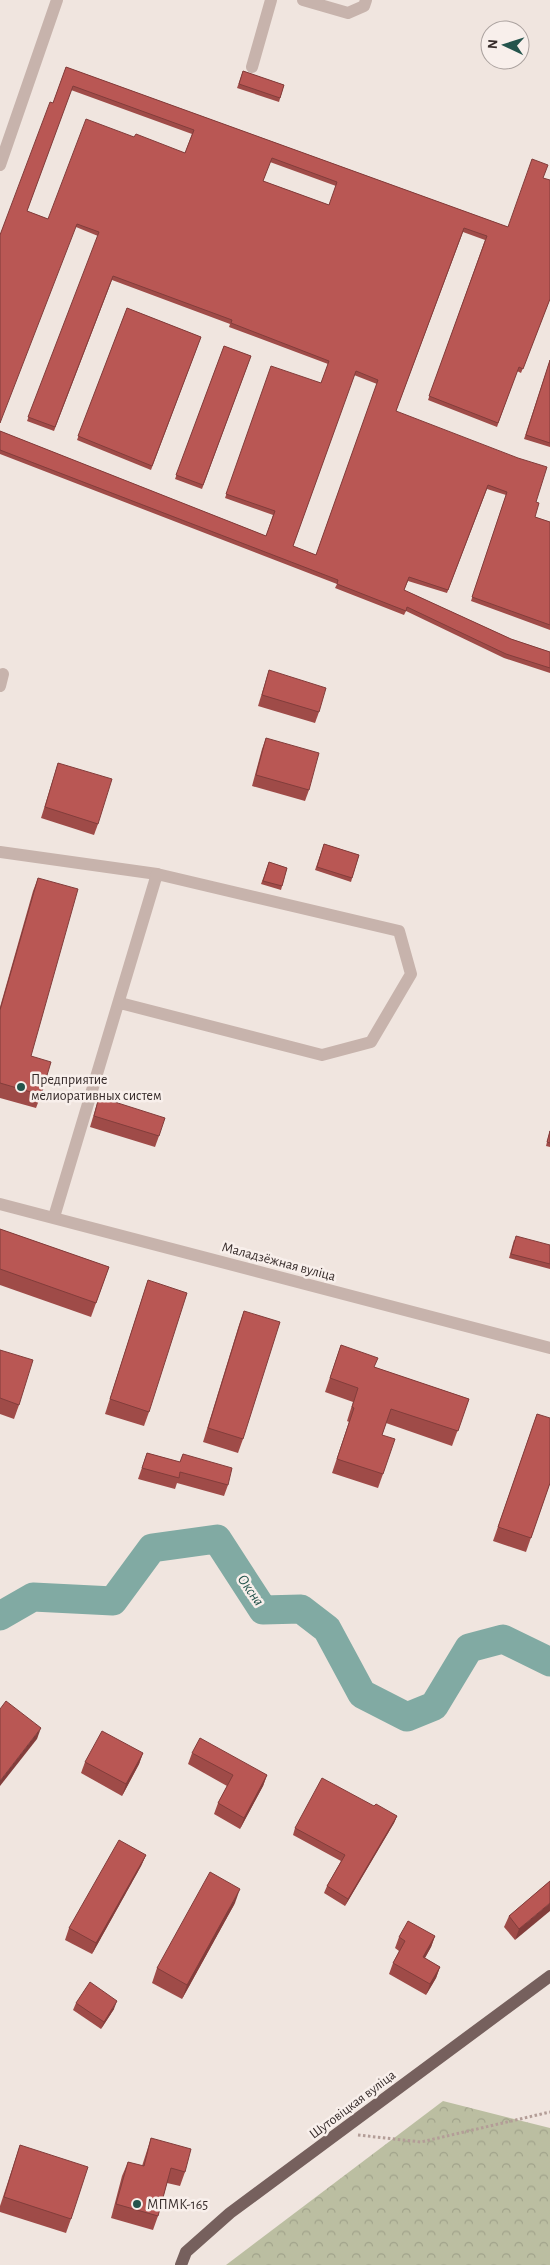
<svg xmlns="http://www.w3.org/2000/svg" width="550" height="2265" font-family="'Alegreya Sans',sans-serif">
<defs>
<pattern id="forest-crowns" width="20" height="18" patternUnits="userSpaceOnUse" patternTransform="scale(1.25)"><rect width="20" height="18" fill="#bbbea1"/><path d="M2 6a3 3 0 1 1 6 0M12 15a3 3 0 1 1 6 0" fill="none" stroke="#a1a38b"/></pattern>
</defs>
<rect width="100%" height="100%" fill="#f0e5df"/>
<path fill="url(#forest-crowns)" d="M443 2101 550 2128V2265H226Z"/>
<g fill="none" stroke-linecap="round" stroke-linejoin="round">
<path stroke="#81aaa3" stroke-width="29" d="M0 1616 33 1597 113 1601 152 1548 217 1539 263 1610 301 1609 327 1629 362 1694 407 1717 434 1706 469 1648 503 1639 550 1662"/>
<path stroke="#b39d97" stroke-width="3" stroke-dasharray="2.5 2.5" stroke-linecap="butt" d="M358 2135 421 2142 550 2112"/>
<g stroke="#c7b3ac" stroke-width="12">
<path d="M303 0 348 13 364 6 366 0"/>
<path d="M252 67 271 0"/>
<path d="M0 165 57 0"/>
<path d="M0 686 3 674"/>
<path d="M0 852 157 874"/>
<path d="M0 1204 550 1348"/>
<path d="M54 1217 157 874 399 931 411 974 371 1042 322 1055 120 1003"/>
</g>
<path stroke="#76605d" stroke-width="12" d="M181 2265 186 2252 230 2213 550 1976"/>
</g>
<g fill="#9f4b48" fill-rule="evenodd">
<path d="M66 67 508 227 543 178 550 299 521 373 517 371 497 427 428 400 485 240 463 232 396 411 536 502 535 517 550 522V630L471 601 506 495 487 489 447 593 408 581 404 590 511 639 550 652V673L504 658 406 611 404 615 335 588 337 584 0 454V431L266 536 273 515 225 498 270 370 321 383 328 364 229 327 230 324 112 280 54 431 27 421 98 236 76 227 0 235 53 103ZM71 90 192 134 185 153 134 137 48 219 27 211ZM270 162 336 186 329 205 263 181ZM354 375 377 384 316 555 293 546Z"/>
<path d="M243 71 284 85 279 102 237 88Z"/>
<path d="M127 308 201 337 151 470 77 440Z"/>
<path d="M224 346 251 356 202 489 175 479Z"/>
<path d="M550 360V447L524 439Z"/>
<path d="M269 670 319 712 315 723 258 706Z"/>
<path d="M266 738 309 790 305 801 252 786 262 749Z"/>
<path d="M58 763 98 824 94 835 41 818Z"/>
<path d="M324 844 359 855 351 882 315 870Z"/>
<path d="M269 862 287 868 281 890 261 884Z"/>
<path d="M38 878 31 1056 41 1095 36 1108 0 1098V1007L33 891Z"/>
<path d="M99 1097 159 1136 155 1147 90 1127Z"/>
<path d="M550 1130V1147L546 1146Z"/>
<path d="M0 1229 109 1267 91 1317 0 1285Z"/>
<path d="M514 1240 550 1245V1269L509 1258Z"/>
<path d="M148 1280 149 1412 144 1426 105 1414Z"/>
<path d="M244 1311 243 1439 238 1453 203 1442 239 1325Z"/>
<path d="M341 1345 374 1367 469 1399 452 1446 386 1423 382 1435 383 1474 378 1488 332 1473 349 1422 347 1421 353 1402 325 1392Z"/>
<path d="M0 1350 19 1405 14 1419 0 1414Z"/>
<path d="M537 1414 550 1483 526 1552 493 1541Z"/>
<path d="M147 1453 180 1462 183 1454 228 1485 224 1496 177 1483 175 1489 138 1479Z"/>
<path d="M143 1753 139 1764 122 1796 81 1773 85 1762Z"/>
<path d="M192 1753 267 1775 263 1786 240 1829 214 1814 218 1803 227 1786 188 1764Z"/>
<path d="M374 1806 397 1816 394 1823 345 1906 324 1893 327 1886 341 1861 293 1835 295 1828Z"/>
<path d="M146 1855 141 1866 92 1954 65 1940 69 1928Z"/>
<path d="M550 1881 515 1940 504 1927 509 1916Z"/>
<path d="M235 1903 182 1999 152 1983 157 1968Z"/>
<path d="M435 1936 431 1947 425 1958 440 1967 436 1978 426 1995 389 1974 393 1963 399 1951 395 1948 399 1937Z"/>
<path d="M76 2003 114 2009 101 2029 73 2010Z"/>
<path d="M151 2138 185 2172 180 2186 167 2183 158 2216 153 2230 111 2218 122 2176 128 2162 142 2166Z"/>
<path d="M20 2145 71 2219 66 2233 0 2212V2206Z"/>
</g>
<g fill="#823d3b">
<path d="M41 1728 37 1739 0 1786V1781Z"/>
<path d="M143 1753 139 1764 122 1796 126 1784Z"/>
<path d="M267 1775 263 1786 240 1829 244 1818Z"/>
<path d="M397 1816 394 1823 345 1906 348 1899Z"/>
<path d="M146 1855 141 1866 92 1954 96 1943Z"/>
<path d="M240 1889 235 1903 182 1999 187 1985Z"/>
<path d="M550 1903V1911L515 1940 519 1929Z"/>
<path d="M435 1936 431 1947 419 1968 423 1957Z"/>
<path d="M440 1967 436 1978 426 1995 430 1984Z"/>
<path d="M117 2001 114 2009 101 2029 104 2022Z"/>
</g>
<g fill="#b95754" stroke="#823d3b" fill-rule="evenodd">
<path d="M66 67 508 227 532 159 548 165 543 178 550 180V299L523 369 519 367 498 423 429 396 487 236 464 228 396 411 518 458 547 467 536 502 539 503 535 517 550 522V625L472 597 507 492 488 485 448 590 409 577 404 590 511 639 550 652V668L506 654 407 607 406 611 337 584 338 580 0 450V431L266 536 275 511 226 494 271 366 321 383 329 361 231 323 232 320 113 276 55 427 28 417 99 232 77 224 0 423V235L50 102 53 103ZM73 86 194 130 185 153 136 134 134 137 86 119 48 219 27 211ZM272 158 337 182 329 205 263 181ZM356 371 378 380 316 555 293 546Z"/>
<path d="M243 71 284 85 280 98 239 84Z"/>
<path d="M127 308 201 337 152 466 78 436Z"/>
<path d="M224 346 251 356 203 485 176 475Z"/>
<path d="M550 360V443L526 435Z"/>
<path d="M269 670 326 688 319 712 262 695Z"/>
<path d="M266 738 319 753 309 790 256 775Z"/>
<path d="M58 763 112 779 98 824 45 807Z"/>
<path d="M324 844 359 855 352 878 317 867Z"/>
<path d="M269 862 287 868 282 886 263 881Z"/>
<path d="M38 878 78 889 31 1056 51 1062 41 1095 0 1083V1010Z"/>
<path d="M99 1097 165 1118 159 1136 94 1116Z"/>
<path d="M550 1131V1143L547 1142Z"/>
<path d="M0 1229 109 1267 96 1303 0 1269Z"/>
<path d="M516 1236 550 1245V1264L511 1254Z"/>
<path d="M148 1280 187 1293 149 1412 110 1399Z"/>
<path d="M244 1311 280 1322 243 1439 208 1428Z"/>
<path d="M341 1345 378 1358 374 1367 469 1399 458 1431 391 1409 382 1435 395 1439 383 1474 337 1459 354 1408 352 1407 358 1388 330 1378Z"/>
<path d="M0 1350 33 1360 19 1405 0 1398Z"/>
<path d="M537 1414 550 1418V1483L531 1538 498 1527Z"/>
<path d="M147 1453 180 1462 183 1454 232 1468 228 1485 180 1472 179 1478 142 1468Z"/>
<path d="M6 1701 41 1728 0 1781V1709Z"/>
<path d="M102 1731 143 1753 126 1784 85 1762Z"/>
<path d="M200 1738 267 1775 244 1818 218 1803 233 1775 192 1753Z"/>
<path d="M322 1778 374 1806 376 1804 397 1816 348 1899 327 1886 345 1855 295 1828Z"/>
<path d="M119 1840 146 1855 96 1943 69 1928Z"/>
<path d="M210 1872 240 1889 187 1985 157 1968Z"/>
<path d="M550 1881V1903L519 1929 509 1916Z"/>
<path d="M408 1921 435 1936 423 1957 440 1967 430 1984 393 1963 405 1941 399 1937Z"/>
<path d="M90 1982 117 2001 104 2022 76 2003Z"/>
<path d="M151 2138 191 2149 185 2172 171 2168 158 2216 116 2204 128 2162 144 2166Z"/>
<path d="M20 2145 88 2167 71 2219 4 2197Z"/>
</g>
<g fill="#24544c" stroke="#f8efeb" stroke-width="2">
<circle cx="21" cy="1087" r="5"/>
<circle cx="137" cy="2204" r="5"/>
</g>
<g text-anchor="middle" stroke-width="5" stroke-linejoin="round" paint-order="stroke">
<g font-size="14" fill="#362b2a" stroke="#f8efeb" text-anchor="start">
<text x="31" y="1084">Предприятие<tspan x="31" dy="16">мелиоративных систем</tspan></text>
<text x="147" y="2209">МПМК-165</text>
</g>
<g font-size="14" fill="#362b2a" stroke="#f8efeb">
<text transform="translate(279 1261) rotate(15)" y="5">Маладзёжная вуліца</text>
<text transform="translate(352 2104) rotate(-37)" y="5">Шутовіцкая вуліца</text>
</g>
<g font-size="15" font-style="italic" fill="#24544c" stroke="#f8efeb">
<text transform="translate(251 1590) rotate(55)" y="5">Оксна</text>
</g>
</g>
<g transform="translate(505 45) rotate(274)"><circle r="24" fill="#f8efeb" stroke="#aaa19e"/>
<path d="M0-4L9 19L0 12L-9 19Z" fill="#24544c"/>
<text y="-8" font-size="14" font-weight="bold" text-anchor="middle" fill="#362b2a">N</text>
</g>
</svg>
